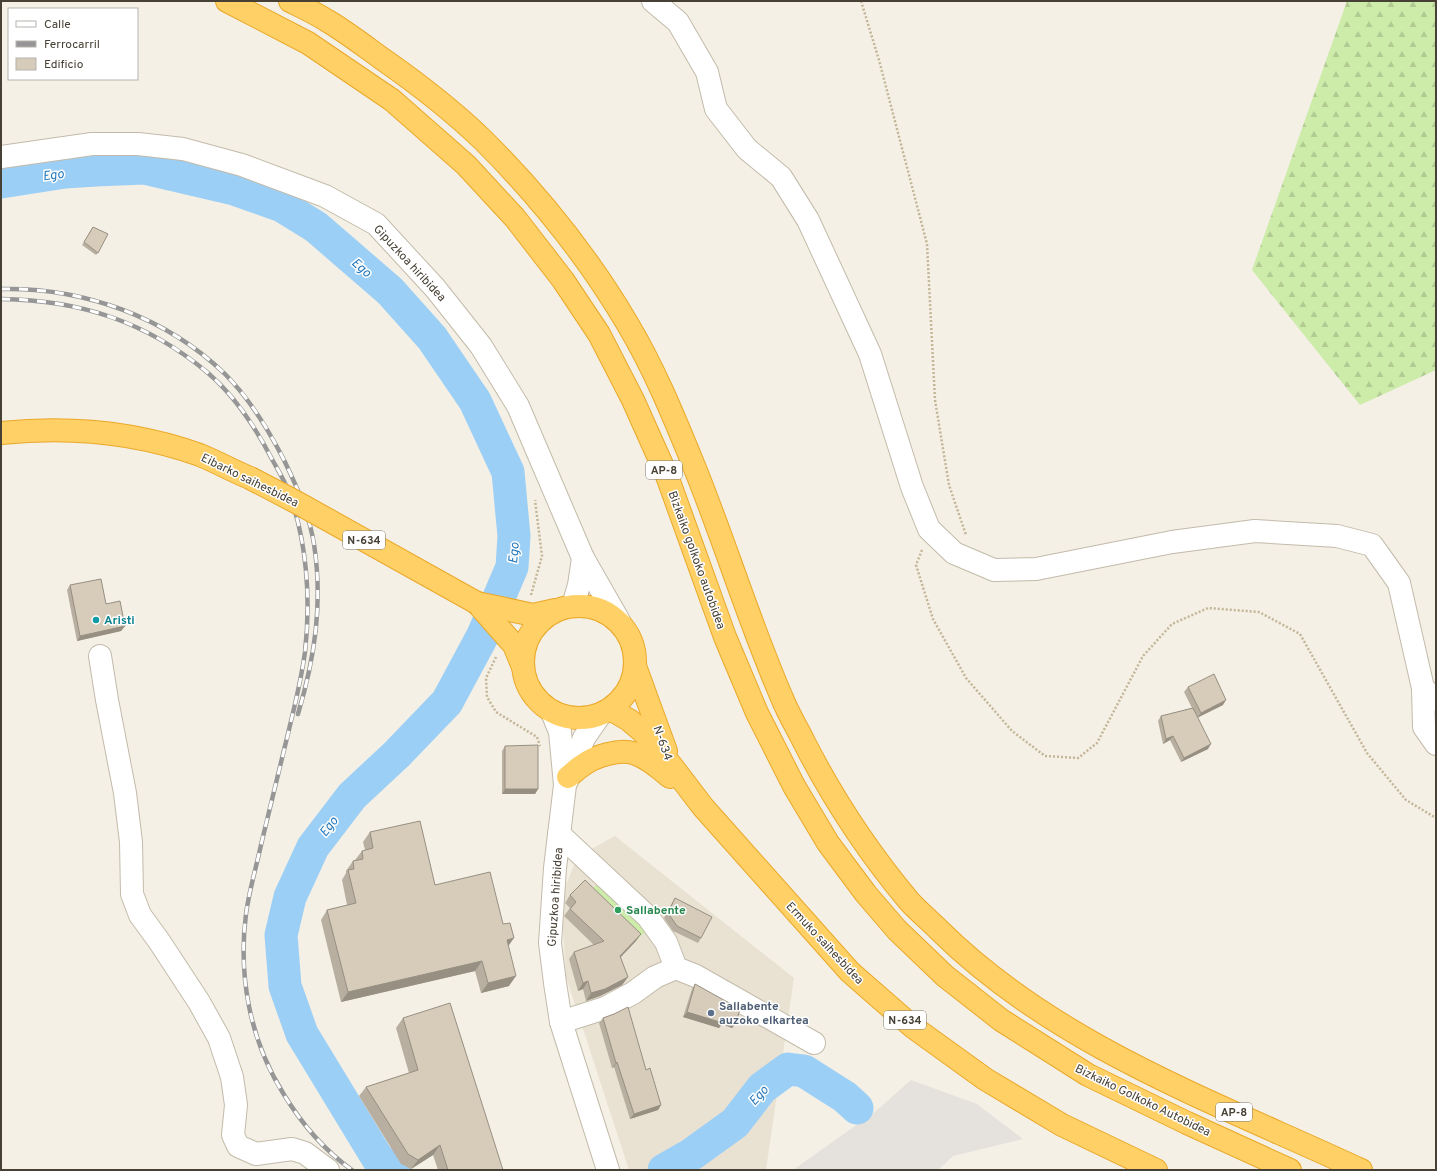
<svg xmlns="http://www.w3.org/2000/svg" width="1437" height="1171" font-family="Overpass,sans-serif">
<defs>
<pattern id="forest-firs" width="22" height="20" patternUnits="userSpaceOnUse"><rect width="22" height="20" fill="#cdecaa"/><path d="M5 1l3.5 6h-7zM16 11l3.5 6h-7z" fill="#b1cb93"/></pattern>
</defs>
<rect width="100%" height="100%" fill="#f4f0e5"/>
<path fill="#e9e2d3" d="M615 836 794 978 766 1170H629L566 977 561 898 577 857Z"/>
<path fill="url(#forest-firs)" d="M1347 1H1436V370L1360 405 1252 270Z"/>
<path fill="#cdecaa" d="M601 880 650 927 636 941 587 894Z"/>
<path fill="#e5e2de" d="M911 1080 977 1104 1023 1139 953 1156 938 1170H793L876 1111Z"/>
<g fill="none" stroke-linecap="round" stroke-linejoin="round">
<g stroke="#9ccff6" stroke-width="33">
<path d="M1 182 65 172 96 170 144 168 234 189 282 206 316 227 390 291 432 338 475 401 508 472 514 536 512 567 483 635 447 702 397 754 352 796 313 847 290 897 281 935 285 986 302 1034 378 1159 395 1170"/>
<path d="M664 1170 692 1154 735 1123 762 1088 788 1069 804 1071 845 1097 857 1108"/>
</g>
<g stroke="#c3bbaa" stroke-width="24">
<g id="minor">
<path d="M653 1 678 22 707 72 716 109 747 149 781 177 808 220 870 354 912 487 929 529 954 553 994 570 1036 569 1172 542 1255 531 1337 536 1372 545 1399 583 1423 688 1436 700"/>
<path d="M1 157 92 144H138L183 149 242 165 325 196 376 224 435 288 481 346 518 406 583 558 619 621"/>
<path d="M573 606 579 585 583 558"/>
<path d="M100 656 107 700 125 793 131 842 132 894 140 915 159 941 199 1002 219 1038 232 1077 236 1105 233 1135 238 1146 256 1154 292 1149 305 1153 328 1170"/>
<path d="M1423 688 1424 727 1436 744"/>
<path d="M552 712 560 732 565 785 555 868 550 943 555 983 561 1022 608 1170"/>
<path d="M567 781 584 738 600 715"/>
<path d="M559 834 648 917 666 942 676 968 696 976 814 1043"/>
<path d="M561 1022 605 1008 633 993 655 977 676 968"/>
</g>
</g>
<g stroke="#eaa829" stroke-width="24">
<g id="highway">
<path d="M227 1 308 43 392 100 466 165 515 218 563 280 599 334 633 400 667 476 725 637 757 713 794 786 828 843 866 894 897 930 945 976 1001 1020 1088 1075 1187 1123 1290 1170"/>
<path d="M290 1C302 7 315 13 326 20 345 31 363 45 381 58 417 83 452 110 484 141 538 195 588 257 627 323 654 368 674 417 694 466 725 542 749 622 782 698 788 713 797 728 804 742 833 799 868 852 909 901 918 911 929 920 939 930 1055 1045 1215 1102 1361 1170"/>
<path d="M1 433C68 426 136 432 200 455 217 462 233 471 250 478"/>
<path d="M477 603 533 615 555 610"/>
<path d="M477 603 514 645 523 667"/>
<circle cx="579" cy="662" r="56"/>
<path d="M635 666 666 751"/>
<path d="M612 710 629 720 642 731 671 765 703 807 850 972 913 1027 985 1079 1062 1125 1156 1170"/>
<path d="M568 777C573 773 578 768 583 765 595 756 619 749 633 753 647 757 659 768 670 777"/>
</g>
</g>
<g stroke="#c3b597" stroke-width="2.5" stroke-dasharray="2 2" stroke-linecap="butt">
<path d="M861 1 879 60 927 244 935 400 949 485 966 535"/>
<path d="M922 550 916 565 933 619 966 678 1012 731 1045 756 1078 758 1097 743 1143 656 1172 624 1208 608 1259 612 1300 634 1367 753 1406 800 1436 818"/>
<path d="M531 595 542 556 535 500"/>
<path d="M496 657 486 678 487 697 496 712 537 737 540 746"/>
</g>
<use href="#minor" stroke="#fff" stroke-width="22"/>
<use href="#highway" stroke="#ffd065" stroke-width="22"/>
<g stroke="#969696" stroke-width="4.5">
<g id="rail">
<path d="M1 289C83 287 166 317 225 374 250 399 268 429 284 460 297 487 309 514 314 544 323 603 315 657 298 714"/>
<path d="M1 299C81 300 147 322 208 373 236 397 256 428 273 461 278 470 284 480 288 490 307 540 311 599 305 652 302 674 297 696 292 717 282 760 271 802 261 845 256 868 249 891 246 914 238 976 250 1040 283 1093 301 1123 324 1150 352 1170"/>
</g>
</g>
<use href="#rail" stroke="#fff" stroke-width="3" stroke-dasharray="9" stroke-linecap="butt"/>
<g stroke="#eaa829" stroke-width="24" stroke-linecap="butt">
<path id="highway-bridge" d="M250 478 296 502 477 603"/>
</g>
<use href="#highway-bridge" stroke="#ffd065" stroke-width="22"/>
</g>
<g fill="#b9afa0">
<path d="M93 227 98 253 96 255 82 245Z"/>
<path d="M70 585 106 604 125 626 121 631 77 641 67 590Z"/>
<path d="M1188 687 1223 705 1198 717 1208 749 1181 762 1170 740 1163 744 1158 721 1161 716 1192 708 1184 692Z"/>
<path d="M505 746 538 789 535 794H502V751Z"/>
<path d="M370 832 435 885 508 947 509 986 481 993 475 971 341 1002 321 920 327 910 347 905 342 880 346 873V871L353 861 355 860 362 851 365 850 363 842Z"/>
<path d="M570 895 636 941 620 958 628 977 622 985 600 996 586 1001 583 989 578 991 569 959 574 952 594 945 564 916 570 908 565 903Z"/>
<path d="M675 898 701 938 698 943 673 931 664 918 672 903Z"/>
<path d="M695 984 736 1023 732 1028 722 1024 719 1028 683 1017 692 989Z"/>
<path d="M614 1014 646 1070 661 1105 658 1110 630 1119 614 1067 612 1068 599 1023 603 1018Z"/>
<path d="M403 1018 503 1170H438L433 1155 411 1169 401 1164 359 1096 366 1087 409 1073 396 1028Z"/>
</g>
<g fill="#968f82">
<path d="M125 626 121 631 77 641 80 636Z"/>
<path d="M1226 700 1223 705 1197 718 1201 713Z"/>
<path d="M1173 736 1170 740 1163 744 1166 739Z"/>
<path d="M1211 744 1208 749 1181 762 1184 758Z"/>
<path d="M505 789H538L535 794H502Z"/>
<path d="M641 934 636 941 614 964 620 956Z"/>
<path d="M514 938 507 948V940Z"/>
<path d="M482 961 475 971 341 1002 348 992Z"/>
<path d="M516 976 509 986 481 993 488 983Z"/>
<path d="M628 977 622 985 600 996 586 1001 591 993Z"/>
<path d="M588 981 583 989 578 991 583 983Z"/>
<path d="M687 1012 724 1019 736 1023 732 1028 722 1024 719 1028 683 1017Z"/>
<path d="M617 1062 614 1067 612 1068 616 1063Z"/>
<path d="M661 1105 658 1110 630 1119 634 1114Z"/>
<path d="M440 1145 433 1155 411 1169 418 1160Z"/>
</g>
<g fill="#d7ccba" stroke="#968f82">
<path d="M93 227 108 234 98 253 84 242Z"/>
<path d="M101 579 106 604 120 601 125 626 80 636 70 585Z"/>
<path d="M1214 674 1226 700 1201 713 1188 687Z"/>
<path d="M1193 708 1211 744 1184 758 1173 736 1166 739 1161 716Z"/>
<path d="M538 745V789H505V746Z"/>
<path d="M420 821 435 885 490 872 503 924 510 923 514 938 507 940 516 976 488 983 482 961 348 992 327 910 356 903 348 870 354 869 353 861 363 859 362 851 373 848 370 832Z"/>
<path d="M585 880 641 934 620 956 628 977 605 989 591 993 588 981 583 983 574 952 604 941 570 909 576 902 570 895Z"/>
<path d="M675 898 712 917 701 938 677 926 668 913Z"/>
<path d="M695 984 740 1009 736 1023 724 1019 723 1023 687 1012Z"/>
<path d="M450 1003 503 1170H448L440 1145 418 1160 408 1154 366 1087 418 1070 403 1018Z"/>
<path d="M628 1007 646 1070 650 1068 661 1105 634 1114 617 1062 616 1063 603 1018 614 1014Z"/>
</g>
<circle fill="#0f9aa8" stroke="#fff" stroke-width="1.5" cx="96" cy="620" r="4"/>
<circle fill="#2e9e5b" stroke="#fff" stroke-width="1.5" cx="618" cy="910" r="4"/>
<circle fill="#5c6f8a" stroke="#fff" stroke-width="1.5" cx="711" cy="1013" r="4"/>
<g text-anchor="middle" stroke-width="3" stroke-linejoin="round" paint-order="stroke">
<g fill="#fff" stroke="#7e7971" stroke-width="1">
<rect x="646" y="461" width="36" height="18" rx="3"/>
<rect x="343" y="531" width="42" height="18" rx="3"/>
<rect x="884" y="1011" width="42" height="18" rx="3"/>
<rect x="1216" y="1103" width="36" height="18" rx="3"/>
</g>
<g font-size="11" font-weight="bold" fill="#474034">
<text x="664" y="474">AP-8</text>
<text x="364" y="544">N-634</text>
<text x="905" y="1024">N-634</text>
<text x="1234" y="1116">AP-8</text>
</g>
<g font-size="12" fill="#474034" stroke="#fff">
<text transform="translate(410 263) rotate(47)" y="4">Gipuzkoa hiribidea</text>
<text transform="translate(250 480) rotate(26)" y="4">Eibarko saihesbidea</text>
<text transform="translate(697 560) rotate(70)" y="4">Bizkaiko golkoko autobidea</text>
<text transform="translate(663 743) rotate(70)" y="4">N-634</text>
<text transform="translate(555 897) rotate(-86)" y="4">Gipuzkoa hiribidea</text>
<text transform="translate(825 943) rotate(47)" y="4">Ermuko saihesbidea</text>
<text transform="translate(1143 1100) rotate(26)" y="4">Bizkaiko Golkoko Autobidea</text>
</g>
<g font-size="12" font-weight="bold" fill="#0d838f" stroke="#fff" text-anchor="start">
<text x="104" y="624">Aristi</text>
</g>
<g font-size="12" font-weight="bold" fill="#27864d" stroke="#fff" text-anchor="start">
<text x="626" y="914">Sallabente</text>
</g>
<g font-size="12" font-weight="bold" fill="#4e5e75" stroke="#fff" text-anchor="start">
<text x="719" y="1010">Sallabente<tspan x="719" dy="14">auzoko elkartea</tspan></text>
</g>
<g font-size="13" font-style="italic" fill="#2478bc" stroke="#fff">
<text transform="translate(53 174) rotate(-8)" y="5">Ego</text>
<text transform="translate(362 267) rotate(41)" y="5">Ego</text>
<text transform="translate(513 553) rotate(-85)" y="5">Ego</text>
<text transform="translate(328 826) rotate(-52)" y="5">Ego</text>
<text transform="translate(758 1095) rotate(-48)" y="5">Ego</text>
</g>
</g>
<rect width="1437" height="1171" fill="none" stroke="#474034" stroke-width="4"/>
<rect x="8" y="8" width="130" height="72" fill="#ffffff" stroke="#b5b3ae"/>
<rect x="16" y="21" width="20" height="6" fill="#ffffff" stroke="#b5b3ae"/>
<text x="44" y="28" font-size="12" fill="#474034">Calle</text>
<rect x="16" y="41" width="20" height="6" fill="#969696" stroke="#b5b3ae"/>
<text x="44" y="48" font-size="12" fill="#474034">Ferrocarril</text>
<rect x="16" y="58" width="20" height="12" fill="#d7ccba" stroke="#b5b3ae"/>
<text x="44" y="68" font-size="12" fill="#474034">Edificio</text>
</svg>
